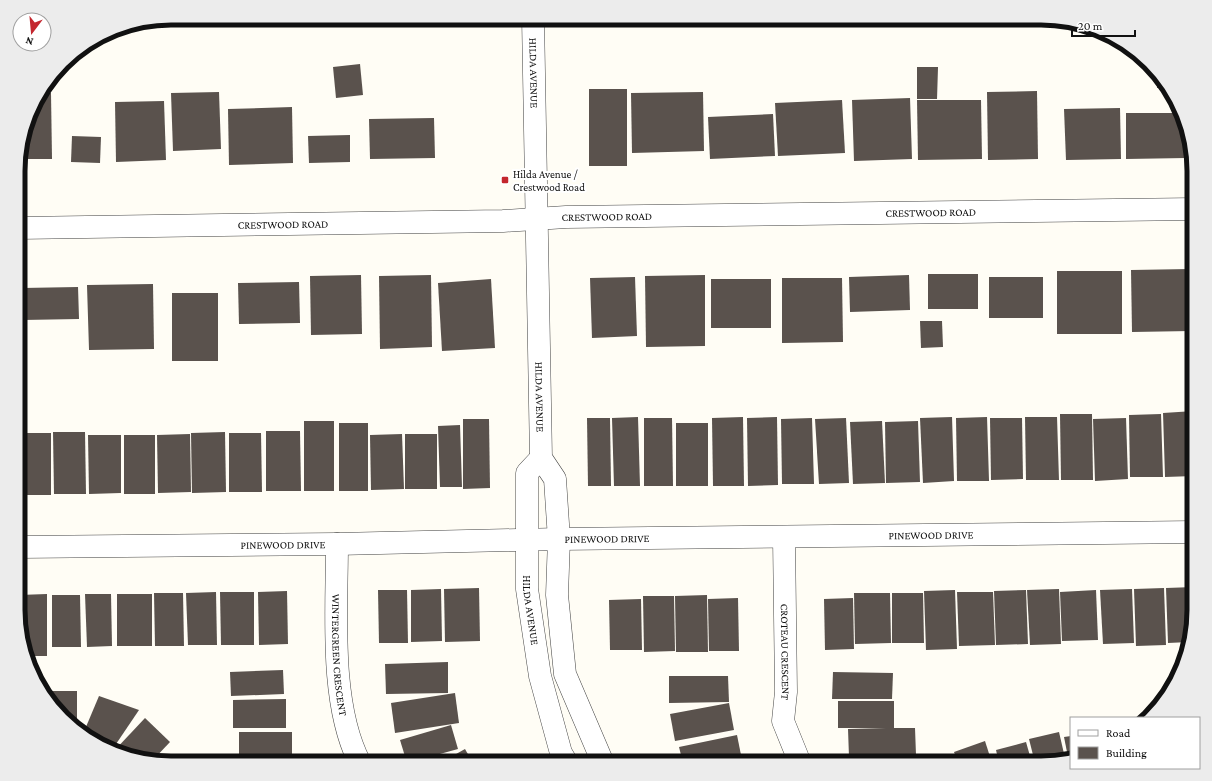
<svg xmlns="http://www.w3.org/2000/svg" width="1212" height="781" font-family="'Crimson Pro',serif">
<rect width="100%" height="100%" fill="#fffdf5"/>
<g fill="#5a524d">
<rect x="585" y="18" width="36" height="2"/>
<path d="M777 18H810V22L778 23Z"/>
<path d="M812 18H845V22L812 23Z"/>
<path d="M360 64 363 95 336 98 333 67Z"/>
<path d="M917 67H938L937 99H917Z"/>
<path d="M1157 77 1162 82 1167 88H1157Z"/>
<rect x="589" y="89" width="38" height="77"/>
<path d="M1037 91 1038 159 988 160 987 92Z"/>
<path d="M219 92 221 149 173 151 171 93Z"/>
<path d="M703 92 704 151 632 153 631 93Z"/>
<path d="M51 93 52 159H19V151L34 103 41 94Z"/>
<path d="M910 98 912 159 854 161 852 100Z"/>
<path d="M842 100 845 153 778 156 775 103Z"/>
<path d="M917 100H981L982 159 918 160Z"/>
<path d="M164 101 166 160 116 162 115 102Z"/>
<path d="M292 107 293 163 229 165 228 109Z"/>
<path d="M1120 108 1121 159 1066 160 1064 109Z"/>
<path d="M1126 113H1179L1185 133 1186 158 1126 159Z"/>
<path d="M773 114 775 156 710 159 708 117Z"/>
<path d="M434 118 435 158 370 159 369 119Z"/>
<path d="M350 135V162L309 163 308 136Z"/>
<path d="M72 136 101 137 100 163 71 162Z"/>
<path d="M1190 269 1191 331 1132 332 1131 270Z"/>
<rect x="1057" y="271" width="65" height="63"/>
<rect x="928" y="274" width="50" height="35"/>
<path d="M361 275 362 334 311 335 310 276Z"/>
<path d="M431 275 432 347 380 349 379 276Z"/>
<path d="M705 275V346L646 347 645 276Z"/>
<path d="M909 275 910 310 850 312 849 277Z"/>
<path d="M635 277 637 336 592 338 590 278Z"/>
<rect x="989" y="277" width="54" height="41"/>
<path d="M782 278H842L843 342 782 343Z"/>
<path d="M491 279 495 348 442 351 438 283Z"/>
<rect x="711" y="279" width="60" height="49"/>
<path d="M299 282 300 323 239 324 238 283Z"/>
<path d="M153 284 154 349 89 350 87 285Z"/>
<path d="M78 287 79 319 23 320 22 288Z"/>
<rect x="172" y="293" width="46" height="68"/>
<path d="M920 321H942L943 347 921 348Z"/>
<path d="M1194 411V476L1165 477 1163 413Z"/>
<path d="M1060 414H1092L1093 480H1061Z"/>
<path d="M1161 414 1163 477H1130L1129 415Z"/>
<path d="M638 417 640 486H614L612 418Z"/>
<path d="M743 417 744 486H713L712 418Z"/>
<path d="M777 417 778 485 748 486 747 418Z"/>
<path d="M952 417 954 481 923 483 920 418Z"/>
<path d="M987 417 989 481H957L956 418Z"/>
<path d="M1025 417H1057L1059 480H1026Z"/>
<path d="M587 418H610L611 486H588Z"/>
<path d="M644 418H672L673 486H644Z"/>
<path d="M812 418 814 484H782L781 419Z"/>
<path d="M846 418 849 483 819 484 815 419Z"/>
<path d="M990 418H1022L1023 479 991 480Z"/>
<path d="M1126 418 1128 479 1095 481 1093 419Z"/>
<path d="M463 419H489L490 488 463 489Z"/>
<rect x="304" y="421" width="30" height="70"/>
<path d="M882 421 885 483 853 484 850 422Z"/>
<path d="M918 421 920 482 886 483 885 422Z"/>
<rect x="339" y="423" width="29" height="68"/>
<rect x="676" y="423" width="32" height="63"/>
<path d="M460 425 462 487H440L438 426Z"/>
<path d="M266 431H300L301 491H266Z"/>
<path d="M53 432H85L86 494H54Z"/>
<path d="M225 432 226 492 192 493 191 433Z"/>
<rect x="20" y="433" width="31" height="62"/>
<path d="M229 433H261L262 492H229Z"/>
<path d="M190 434 191 492 158 493 157 435Z"/>
<path d="M402 434 404 489 371 490 370 435Z"/>
<rect x="405" y="434" width="32" height="55"/>
<path d="M88 435H121V493L89 494Z"/>
<rect x="124" y="435" width="31" height="59"/>
<path d="M1194 587V620L1189 642 1168 643 1166 588Z"/>
<path d="M479 588 480 641 445 642 444 589Z"/>
<path d="M1164 588 1166 645 1136 646 1134 589Z"/>
<path d="M441 589 442 641 411 642V590Z"/>
<path d="M1059 589 1061 644 1030 645 1027 590Z"/>
<path d="M1132 589 1134 643 1103 644 1100 590Z"/>
<path d="M378 590H407L408 643H379Z"/>
<path d="M955 590 957 649 926 650 924 591Z"/>
<path d="M1026 590 1028 644 996 645 994 591Z"/>
<path d="M1096 590 1098 640 1062 641 1060 592Z"/>
<path d="M287 591 288 644 259 645 258 592Z"/>
<path d="M216 592 217 645H188L186 593Z"/>
<path d="M220 592H254V645H221Z"/>
<path d="M957 592H993L995 645 959 646Z"/>
<path d="M154 593H183L184 646H155Z"/>
<path d="M854 593H890L891 643 855 644Z"/>
<path d="M892 593H923L924 643H892Z"/>
<path d="M47 594V656H28L19 630V595Z"/>
<path d="M85 594H111L112 646 87 647Z"/>
<rect x="117" y="594" width="35" height="52"/>
<path d="M52 595H80L81 647H52Z"/>
<path d="M707 595 708 652H676L675 596Z"/>
<path d="M643 596H674L675 651 644 652Z"/>
<path d="M738 598 739 651H709L708 599Z"/>
<path d="M853 598 854 649 825 650 824 599Z"/>
<path d="M641 599 642 650H610L609 600Z"/>
<path d="M448 662V693L386 694 385 664Z"/>
<path d="M283 670 284 694 231 696 230 672Z"/>
<path d="M833 672 893 673 892 699H832Z"/>
<path d="M669 676H728L729 702 669 703Z"/>
<path d="M52 691H77V727L52 701Z"/>
<path d="M455 693 459 723 395 733 391 703Z"/>
<path d="M99 696 139 710 112 750 86 737 83 734Z"/>
<path d="M286 699V728H233V700Z"/>
<path d="M838 701H894V728H915L916 755 849 757 848 729 886 728H838Z"/>
<path d="M729 703 734 730 675 741 670 714Z"/>
<path d="M145 718 170 742 153 760 122 755 114 751Z"/>
<path d="M451 725 458 749 407 763 400 740Z"/>
<rect x="239" y="732" width="53" height="25"/>
<path d="M1059 732 1065 758 1051 763H1035L1029 739Z"/>
<path d="M737 735 742 760 729 763H683L679 747Z"/>
<path d="M1071 736V757H1068L1064 737Z"/>
<path d="M985 741 992 763H958L954 752Z"/>
<path d="M1026 742 1032 763H999L996 750Z"/>
<path d="M465 749 473 763H440Z"/>
<path d="M179 754 185 763 166 762Z"/>
<rect x="865" y="757" width="69" height="6"/>
<rect x="235" y="759" width="65" height="4"/>
</g>
<g fill="none" stroke-linecap="round" stroke-linejoin="round">
<g stroke="#444" stroke-width="23">
<g id="minor">
<path id="s1" d="M19 228 503 221 566 217 1194 209"/>
<path id="s2" d="M784 538 786 692 783 721 800 763"/>
<path id="s3" d="M337 544C337 610 329 704 360 763"/>
<path id="s4" d="M19 547 337 544 559 539 1194 532"/>
</g>
</g>
<g stroke="#444" stroke-width="23">
<g id="tertiary">
<path id="s5" d="M533 18 541 458 555 479 559 539 557 595 565 674 603 763"/>
<path id="s6" d="M541 458 527 473V589L540 676 561 753 567 763"/>
</g>
</g>
<use href="#minor" stroke="#fff" stroke-width="22"/>
<use href="#tertiary" stroke="#fff" stroke-width="22"/>
</g>
<rect fill="#c4262e" stroke="#fff" stroke-width="1.5" x="501" y="176" width="8" height="8" rx="2"/>
<g text-anchor="middle" stroke-width="4" stroke-linejoin="round" paint-order="stroke">
<g font-size="11" fill="#111" stroke="#fff">
<text dy="4" stroke="none"><textPath href="#s5" startOffset="55">HILDA AVENUE</textPath></text>
<text dy="4" stroke="none"><textPath href="#s1" startOffset="912">CRESTWOOD ROAD</textPath></text>
<text dy="4" stroke="none"><textPath href="#s1" startOffset="588">CRESTWOOD ROAD</textPath></text>
<text dy="4" stroke="none"><textPath href="#s1" startOffset="264">CRESTWOOD ROAD</textPath></text>
<text dy="4" stroke="none"><textPath href="#s5" startOffset="379">HILDA AVENUE</textPath></text>
<text dy="4" stroke="none"><textPath href="#s4" startOffset="912">PINEWOOD DRIVE</textPath></text>
<text dy="4" stroke="none"><textPath href="#s4" startOffset="588">PINEWOOD DRIVE</textPath></text>
<text dy="4" stroke="none"><textPath href="#s4" startOffset="264">PINEWOOD DRIVE</textPath></text>
<text dy="4" stroke="none"><textPath href="#s6" startOffset="158">HILDA AVENUE</textPath></text>
<text dy="4" stroke="none"><textPath href="#s2" startOffset="114">CROTEAU CRESCENT</textPath></text>
<text dy="4" stroke="none"><textPath href="#s3" startOffset="111">WINTERGREEN CRESCENT</textPath></text>
</g>
<g font-size="11" fill="#111" stroke="#fff" text-anchor="start">
<text x="513" y="178">Hilda Avenue /<tspan x="513" dy="13">Crestwood Road</tspan></text>
</g>
</g>
<path d="M0 0H1212V781H0ZM171 25H1041A146 146 0 0 1 1187 171V610A146 146 0 0 1 1041 756H171A146 146 0 0 1 25 610V171A146 146 0 0 1 171 25Z" fill="#ececec" fill-rule="evenodd"/>
<path fill="none" stroke="#111" stroke-width="5" d="M171 25H1041A146 146 0 0 1 1187 171V610A146 146 0 0 1 1041 756H171A146 146 0 0 1 25 610V171A146 146 0 0 1 171 25Z"/>
<rect x="1070" y="717" width="130" height="52" fill="#ffffff" stroke="#a0a0a0"/>
<rect x="1078" y="730" width="20" height="6" fill="#ffffff" stroke="#a0a0a0"/>
<text x="1106" y="737" font-size="12" fill="#111111">Road</text>
<rect x="1078" y="747" width="20" height="12" fill="#5a524d" stroke="#a0a0a0"/>
<text x="1106" y="757" font-size="12" fill="#111111">Building</text>
<g transform="translate(32 32) rotate(196)"><circle r="19" fill="#ffffff" stroke="#a0a0a0"/>
<path d="M0-3L7 15L0 10L-7 15Z" fill="#c4262e"/>
<text y="-6" font-size="11" font-weight="bold" text-anchor="middle" fill="#111111">N</text>
</g>
<path d="M1072 30v6h63v-6" fill="none" stroke="#111111" stroke-width="2"/>
<text x="1078" y="30" font-size="12" fill="#111111" stroke="#ffffff" stroke-width="3" paint-order="stroke">20 m</text>
</svg>
